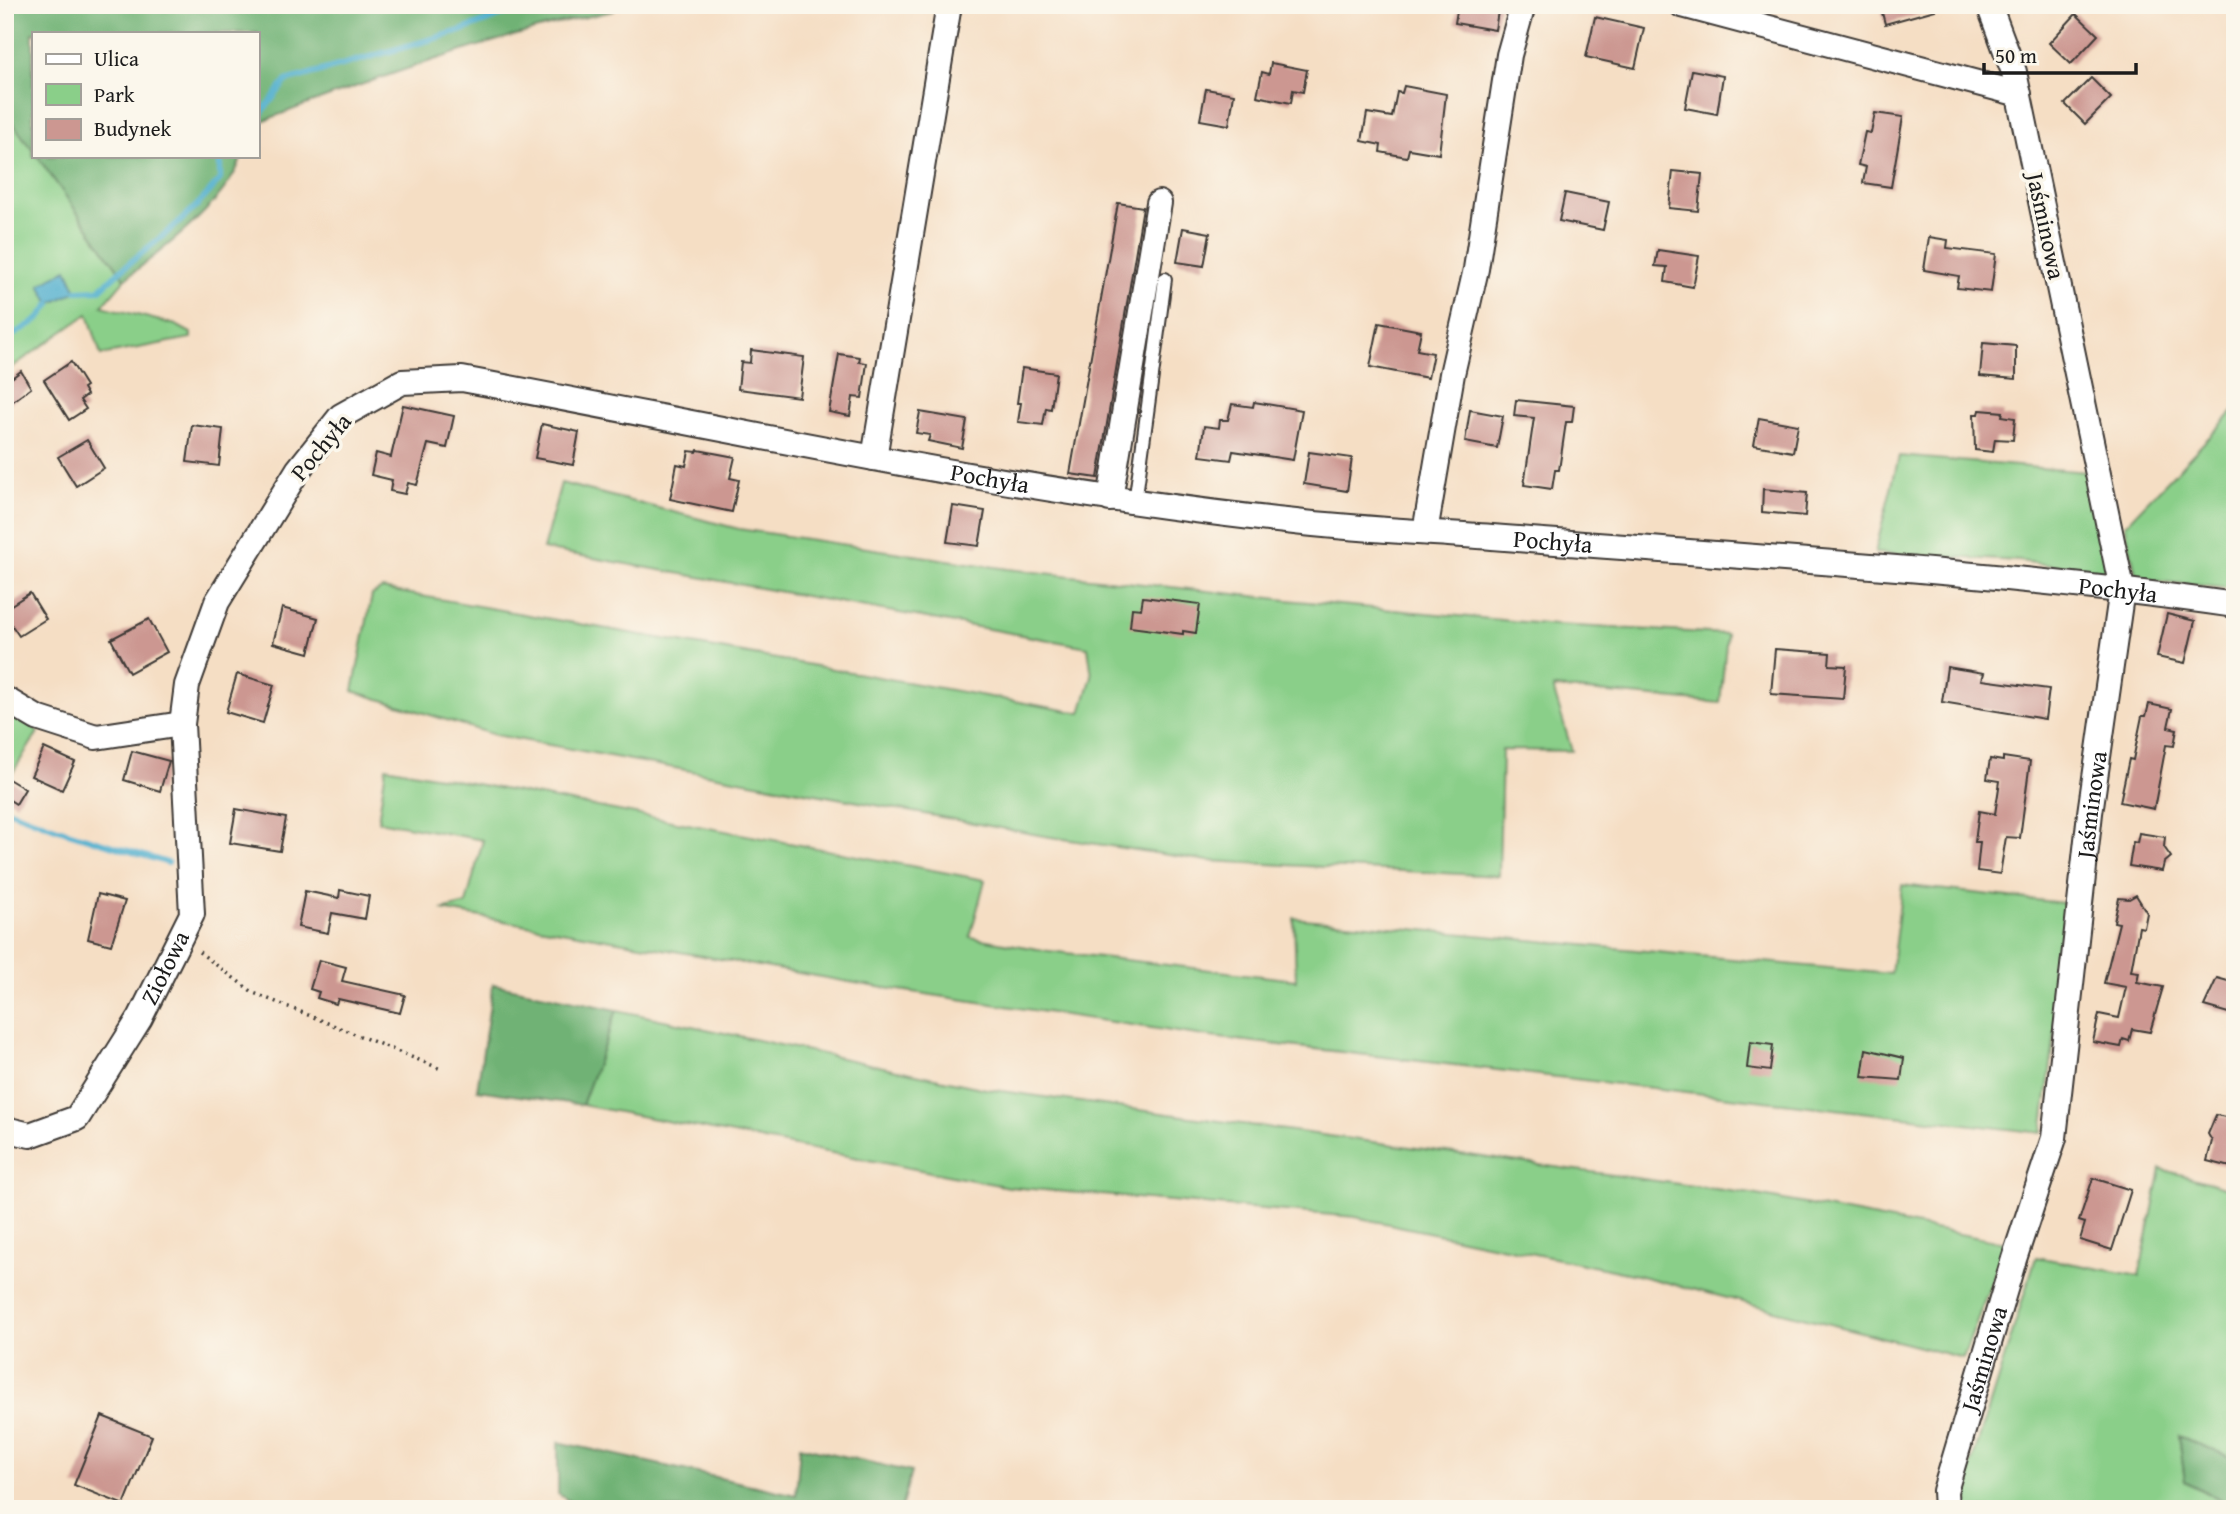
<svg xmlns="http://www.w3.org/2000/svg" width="2240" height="1514" font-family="'Gentium Book Plus',serif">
<rect width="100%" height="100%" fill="#fbf7ec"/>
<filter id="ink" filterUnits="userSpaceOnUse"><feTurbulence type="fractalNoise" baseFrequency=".0143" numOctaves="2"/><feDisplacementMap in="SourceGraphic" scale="14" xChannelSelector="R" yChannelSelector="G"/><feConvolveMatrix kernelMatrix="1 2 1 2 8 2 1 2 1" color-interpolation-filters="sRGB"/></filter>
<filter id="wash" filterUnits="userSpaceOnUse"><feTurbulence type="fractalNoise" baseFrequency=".00686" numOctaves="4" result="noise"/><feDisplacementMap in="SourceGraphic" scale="28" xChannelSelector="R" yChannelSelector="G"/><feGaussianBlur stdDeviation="1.57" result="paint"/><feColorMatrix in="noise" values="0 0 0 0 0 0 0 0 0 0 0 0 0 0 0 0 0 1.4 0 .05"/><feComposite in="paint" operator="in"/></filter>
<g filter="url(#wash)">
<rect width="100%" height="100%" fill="#f5dec4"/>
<g fill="#8acf89" stroke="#537652" stroke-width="2">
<path d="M5 112 33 151V156H37L125 279 102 306 176 325 191 333V338L101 355 88 314 5 372Z"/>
<path d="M2235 410V589L2137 579 2125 525Z"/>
<path d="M1899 456 2087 472 2112 573 2019 561 1875 553Z"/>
<path d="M561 483 739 529 1008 569 1297 601 1556 625 1727 634 1720 703 1553 688 1572 751 1502 750 1499 876 1208 861 1044 836 495 735 353 691 372 595 382 589 1081 713 1092 676 1088 647 543 549Z"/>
<path d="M5 704 25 716 38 732 5 785Z"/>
<path d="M2235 747V839L2222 835Z"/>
<path d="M386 767 985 880 970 937 1049 951 1296 980 1294 918 1891 974 1902 885 2072 904 2042 1133 1211 1037 872 986 442 910 466 904 483 840 378 821Z"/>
<path d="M617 1010 986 1089 1752 1194 2006 1243 1963 1358 1641 1276 1355 1217 1009 1187 582 1105Z"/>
<path d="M2161 1169 2235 1190V1459L2179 1436 2185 1481 2235 1509H1964L1960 1500 2036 1257 2139 1276Z"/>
</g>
<g fill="#6fb275" stroke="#466748" stroke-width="2">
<path d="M5 5H620L613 11C491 37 374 79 257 123V33H33V151L5 112Z"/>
<path d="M37 156H242C228 202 162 250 125 279Z"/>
<path d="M493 984 617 1010 582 1105 477 1090Z"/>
<path d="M2179 1436 2235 1459V1508L2185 1481Z"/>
<path d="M558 1442 796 1495 800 1446 911 1472 901 1509H582L558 1494Z"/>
</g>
<path fill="#4fafce" stroke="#366675" stroke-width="2" d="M67 269 77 291 50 304 40 285Z"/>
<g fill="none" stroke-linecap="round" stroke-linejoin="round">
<g stroke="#4fafce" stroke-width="6">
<path d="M257 119 286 81 460 31 528 5"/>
<path d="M77 291 99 290C139 251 186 224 220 179V156"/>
<path d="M5 340 39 319 50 304"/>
<path d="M5 809 58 829 168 863"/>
</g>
</g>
<g id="blocks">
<g fill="#cc9791">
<path d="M1458 5H1499L1495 30 1455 23Z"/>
<path d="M1880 5H1934L1935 10 1885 24Z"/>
<path d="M2076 14 2098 35 2071 64 2049 43Z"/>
<path d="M1595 17 1644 28 1635 68 1586 57Z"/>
<path d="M1271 63 1307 70 1303 92 1293 90 1291 103 1257 96 1262 72 1269 74Z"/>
<path d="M1692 70 1723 76 1717 114 1685 108Z"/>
<path d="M2091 78 2111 98 2085 124 2065 104Z"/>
<path d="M1404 86 1446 94 1439 154 1409 149 1407 157 1380 152 1381 145 1362 141 1367 113 1392 117 1397 92 1402 93Z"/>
<path d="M1206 89 1234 94 1229 125 1200 120Z"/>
<path d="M1875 113 1903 117 1891 187 1863 183 1866 167 1858 165 1865 132 1871 133Z"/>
<path d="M1673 171 1702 174 1698 211 1669 208Z"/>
<path d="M1565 193 1609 202 1603 230 1559 221Z"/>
<path d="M1118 203 1143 207 1098 478 1070 474Z"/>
<path d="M1183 228 1210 233 1204 266 1177 262Z"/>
<path d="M1929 237 1948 240 1947 248 1996 254 1991 292 1957 288 1959 276 1924 270Z"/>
<path d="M1658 250 1699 256 1693 287 1665 282 1667 267 1655 266Z"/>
<path d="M1379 323 1421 331 1417 350 1433 353 1428 378 1370 367Z"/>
<path d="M1983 343 2016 346V379L1980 376Z"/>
<path d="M751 350 804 357 799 397 738 389 741 362 750 363Z"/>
<path d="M839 354 860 357 859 362 867 363 862 398 853 397 850 416 829 412Z"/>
<path d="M71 362 86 386 83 388 87 395 80 400 86 409 69 420 44 380Z"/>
<path d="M1022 368 1056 373 1051 409 1046 408 1043 425 1018 422 1021 403H1017Z"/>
<path d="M21 371 31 388 5 407V383Z"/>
<path d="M1516 400 1574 406 1572 422H1566L1559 470H1555L1552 489 1524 485 1534 418 1514 416Z"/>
<path d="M1254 402 1302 410 1293 460 1233 451 1231 460 1200 456 1204 426 1219 428 1220 420H1228L1232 404 1253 407Z"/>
<path d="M403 405 454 416 447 448 428 444 417 485 408 483 405 494 390 491 392 480 371 475 376 453 391 457Z"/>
<path d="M1470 410 1503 416 1497 448 1465 442Z"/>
<path d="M1980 410 2003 412 2002 416 2015 418 2013 440 1995 439 1993 452 1975 450 1974 414H1979Z"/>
<path d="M920 412 967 420 962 448 928 441 930 435 916 433Z"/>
<path d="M1759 418 1798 425 1793 452 1754 445Z"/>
<path d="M542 424 579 432 573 465 535 458Z"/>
<path d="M192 425 223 429 219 466 187 462Z"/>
<path d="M87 440 104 468 76 486 58 457Z"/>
<path d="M698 450 735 457 730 478 739 480 732 512 670 499 677 464 686 466 689 451 697 452Z"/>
<path d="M1309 452 1352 458 1347 491 1304 484Z"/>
<path d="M1763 489 1807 493 1805 516 1762 512Z"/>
<path d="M953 506 985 511 979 546 947 542Z"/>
<path d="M30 593 46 619 19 636 5 615V609Z"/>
<path d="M1143 597 1200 604 1196 633 1183 631V634L1130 627 1132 608 1141 609Z"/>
<path d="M282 608 318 618 309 653 273 643Z"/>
<path d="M2167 614 2195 621 2185 663 2157 657Z"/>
<path d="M149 619 167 652 129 673 111 639Z"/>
<path d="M1775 649 1830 653 1829 665 1846 666 1843 699 1771 694Z"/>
<path d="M1947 667 1984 673 1982 680 2049 689 2045 719 1942 702Z"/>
<path d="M237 674 274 685 263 723 226 712Z"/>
<path d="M2149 704 2172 709 2168 727 2177 729 2174 746 2166 745 2154 809 2120 802 2129 759 2133 760 2142 716H2146Z"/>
<path d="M44 748 75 762 62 790 31 776Z"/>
<path d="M132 751 169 761 160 791 124 780Z"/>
<path d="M2003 757 2030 761 2020 838 2006 837 2000 874 1977 871 1980 842H1975L1979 811 1995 814 2000 781 1987 779 1990 759 2003 761Z"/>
<path d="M5 777 25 789 16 804 5 797Z"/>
<path d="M236 809 286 818 280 851 230 843Z"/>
<path d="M2139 833 2165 837 2164 847 2171 857 2164 863 2162 871 2129 866 2133 842 2137 843Z"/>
<path d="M340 890 369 896 365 919 332 913 328 933 298 927 305 891 339 898Z"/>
<path d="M98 894 125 901 111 945 88 939Z"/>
<path d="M2136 895 2147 913 2144 928 2139 927 2131 971 2139 972 2137 982 2163 987 2150 1032 2132 1029 2129 1041 2123 1039 2121 1047 2093 1042 2099 1014 2119 1018 2126 987 2104 983 2119 923 2114 922 2119 898 2129 899Z"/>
<path d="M319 960 346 967 342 981 405 995 400 1013 338 999 336 1004 317 998 319 992 310 989Z"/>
<path d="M2217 978 2235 983V1015L2204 1006Z"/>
<path d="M1750 1042 1773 1045 1770 1071 1747 1068Z"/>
<path d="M1866 1049 1904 1058 1901 1080 1862 1077Z"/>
<path d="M2216 1115 2235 1119V1168L2207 1161 2212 1141 2208 1134Z"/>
<path d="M2093 1178 2131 1190 2112 1250 2080 1240 2085 1223 2079 1221Z"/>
<path d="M102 1416 152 1436 124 1505 74 1485Z"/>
</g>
</g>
</g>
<g filter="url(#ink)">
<use href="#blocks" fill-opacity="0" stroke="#3d3935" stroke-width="2"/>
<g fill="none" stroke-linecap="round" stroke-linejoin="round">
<g stroke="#3d3935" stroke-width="16">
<path id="lane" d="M1135 503 1165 279"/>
</g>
<g stroke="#3d3935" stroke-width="28">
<g id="street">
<path d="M1682 5 2019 94"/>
<path d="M874 458 949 5"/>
<path d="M1110 499 1159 203"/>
<path d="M1425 532 1452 374 1476 269 1509 55 1523 5"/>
<path d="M5 699 37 718 96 737 182 724"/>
<path id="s1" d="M5 1129 30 1135 77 1118 140 1018 192 914 182 724 187 685 217 602 298 470 341 416 402 382 462 379C736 430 1009 491 1286 521 1354 529 1423 532 1492 537 1740 557 1989 570 2235 605"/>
<path id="s2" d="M1946 1509 1945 1491 2014 1259 2054 1138 2090 813 2122 589 2014 72 1989 5"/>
</g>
</g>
<path stroke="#3d3935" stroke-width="3.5" stroke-dasharray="2 5" stroke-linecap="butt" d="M199 952 254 993 441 1069"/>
<use href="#lane" stroke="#fff" stroke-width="12"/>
<use href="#street" stroke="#fff" stroke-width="24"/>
</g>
</g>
<g text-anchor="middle" stroke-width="7" stroke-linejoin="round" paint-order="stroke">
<g font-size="24" fill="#1c1c1c" stroke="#fbf7ec">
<text transform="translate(2046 226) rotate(78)" y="8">Jaśminowa</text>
<text transform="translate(321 447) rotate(-50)" y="8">Pochyła</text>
<text dy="8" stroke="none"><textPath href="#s1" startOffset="1519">Pochyła</textPath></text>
<text dy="8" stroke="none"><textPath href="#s1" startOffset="2086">Pochyła</textPath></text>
<text dy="8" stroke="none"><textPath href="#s1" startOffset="2653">Pochyła</textPath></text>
<text dy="8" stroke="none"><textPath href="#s2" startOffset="723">Jaśminowa</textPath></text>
<text dy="8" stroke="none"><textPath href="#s1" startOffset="250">Ziołowa</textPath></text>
<text dy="8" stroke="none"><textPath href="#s2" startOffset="156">Jaśminowa</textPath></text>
</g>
</g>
<rect width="2240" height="1514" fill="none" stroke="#fbf7ec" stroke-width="28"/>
<rect x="32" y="32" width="228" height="126" fill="#fbf7ec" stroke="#a29f99" stroke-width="2"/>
<rect x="46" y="54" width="35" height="10" fill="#ffffff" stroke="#a29f99" stroke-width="2"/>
<text x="94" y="66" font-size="21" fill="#1c1c1c">Ulica</text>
<rect x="46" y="84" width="35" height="21" fill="#8acf89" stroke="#a29f99" stroke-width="2"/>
<text x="94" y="102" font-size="21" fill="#1c1c1c">Park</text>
<rect x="46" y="119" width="35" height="21" fill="#cc9791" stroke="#a29f99" stroke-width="2"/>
<text x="94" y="136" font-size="21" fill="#1c1c1c">Budynek</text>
<path d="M1984 63v10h152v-10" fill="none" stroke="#1c1c1c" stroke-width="3.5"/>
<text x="1995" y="63" font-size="21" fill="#1c1c1c" stroke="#fbf7ec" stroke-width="5" paint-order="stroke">50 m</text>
</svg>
